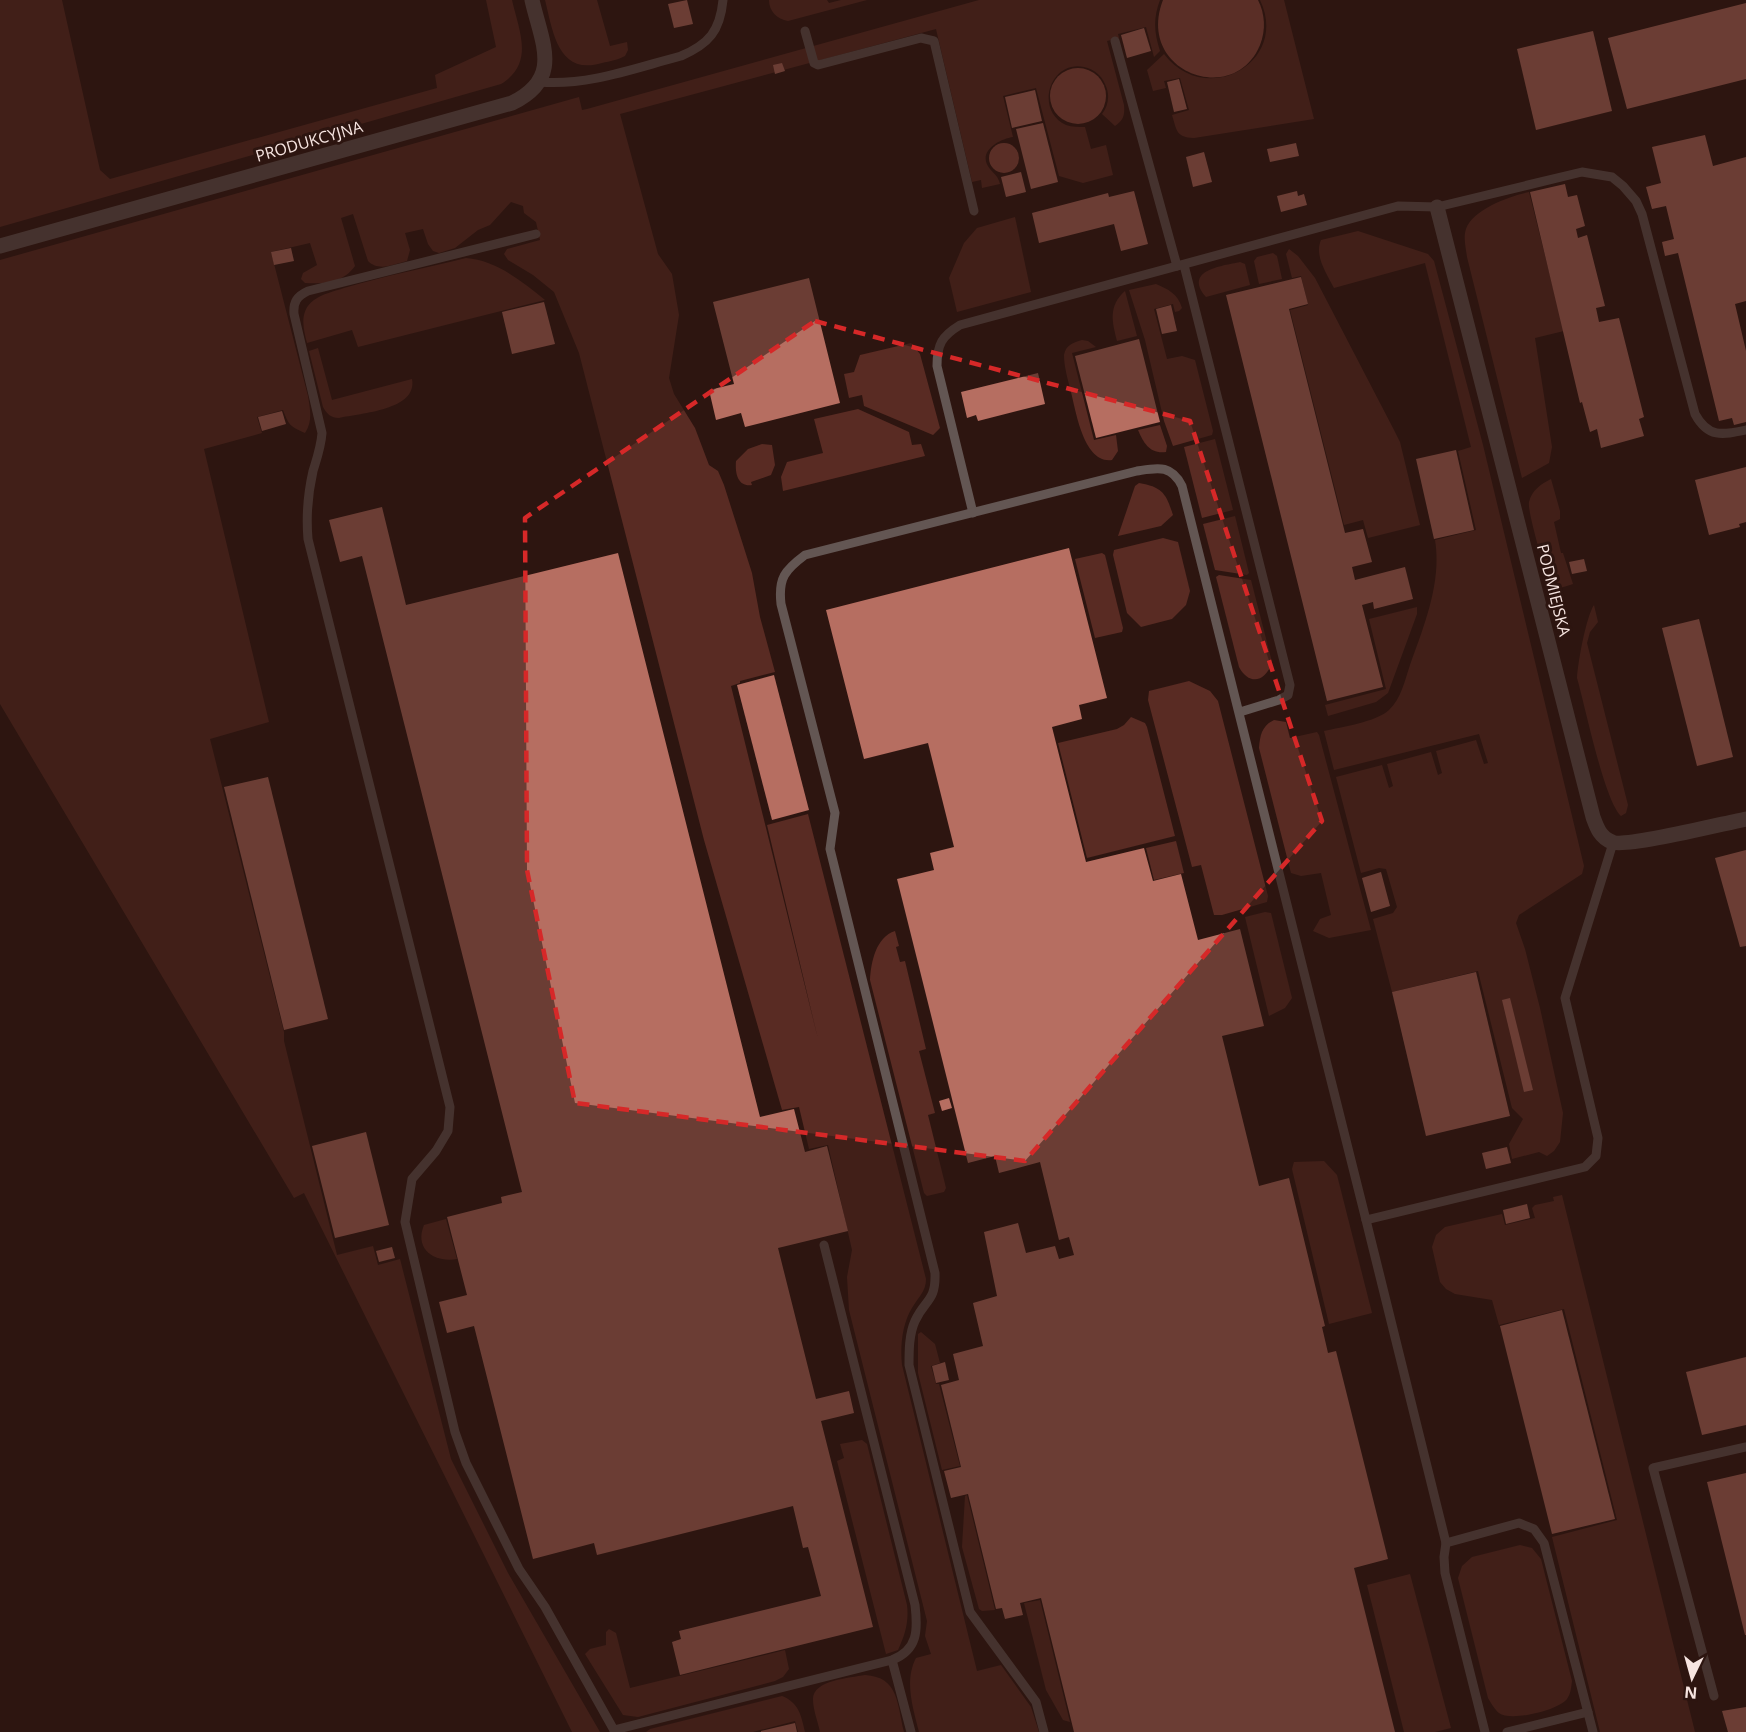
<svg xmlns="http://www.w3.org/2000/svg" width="1746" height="1732" font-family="'Open Sans',sans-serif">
<rect width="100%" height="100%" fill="#2d1510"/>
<g fill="#592b23">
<path d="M0 0H62L100 170 110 179 437 88 435 75 496 47 486 0H512C519 31 535 63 501 84L0 227Z"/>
<path d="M545 0H597L610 46 627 42 628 50 625 56C618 60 610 61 602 63 558 76 553 32 545 0Z"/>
<path d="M769 0H827L829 3 841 0H867L788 21C777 19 769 11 769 0Z"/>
<path d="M979 0H1160C1153 19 1154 32 1160 51L1154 57 1146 27 1118 34 1119 38 1107 41 1124 105C1125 116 1123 120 1115 126L1102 114C1109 105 1110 94 1105 84 1101 75 1094 69 1084 67 1050 60 1034 110 1066 125 1072 127 1079 127 1085 127L1091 149 1106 145 1113 175 1083 183 1059 176 1036 88 1003 96 1013 137C999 139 976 152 990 169 995 175 998 176 1000 184L982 188 981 180 972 182 936 29 620 114 658 254 672 274 679 315 669 378 674 394 695 428 709 465 718 471 724 485 752 573 760 617 775 672 740 681V683L731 686 818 1039 767 825 808 814 926 1279C926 1292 918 1297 912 1308 902 1324 900 1347 902 1365L977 1671 1001 1665 1031 1707 1039 1732H919C913 1708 904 1681 916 1658L931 1654 925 1636 927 1621 849 1310 847 1277 852 1250 828 1145 809 1149 799 1107 782 1110 704 840 579 353 554 292 533 275 508 260 504 254 507 249 540 240 536 222 524 213 523 206 511 202 490 225 478 230 455 248 439 253 433 251 428 244 423 229 405 233 410 250 407 261C394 264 379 272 368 261L353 214 341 218 355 266C343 283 324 284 305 283L301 279 303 273 317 265 310 243 271 252 308 396C310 409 313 421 305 433 289 426 289 425 283 410L257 417 262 433 204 449 269 722 210 739 284 1032V1041L337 1255 373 1246 378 1265 400 1259 451 1459 508 1573 600 1732H572L304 1193 294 1198 0 704V260L579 97 582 110 587 109Z"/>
<path d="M1260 0H1284L1314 119 1194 138C1176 137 1177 131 1172 115L1189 110 1180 78 1164 81 1166 88 1153 91 1147 70 1164 54C1206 109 1290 62 1260 0Z"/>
<path d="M1529 192 1564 331 1535 338 1552 447 1549 463 1522 478 1467 257C1466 248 1463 238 1466 229 1473 209 1510 196 1529 192Z"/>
<path d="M1015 217 1031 292 957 312 949 278 964 243 977 228Z"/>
<path d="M1358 231 1428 254 1434 261 1483 445 1584 866 1582 874 1519 915 1516 923 1525 949 1540 1008 1563 1113 1560 1142 1554 1151 1547 1156 1539 1152 1512 1159 1509 1144 1523 1119 1512 1108 1478 971 1392 992 1373 919 1393 913 1397 907 1386 869 1379 868 1361 873 1336 777 1382 765 1389 788 1393 786 1387 764 1431 752 1438 775 1442 773 1436 751 1476 740 1484 764 1488 763 1479 734 1334 770 1324 731C1342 727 1376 722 1389 710 1401 699 1405 680 1410 665 1424 626 1442 582 1435 540L1476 530 1458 451 1471 447 1425 263 1334 288C1327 274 1314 256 1321 240Z"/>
<path d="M1289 249 1298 256 1315 278 1394 430 1400 442 1420 525 1368 538 1363 520 1344 525 1290 310 1308 305 1301 276 1292 278 1286 254Z"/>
<path d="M1273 253 1277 256 1282 279 1259 284 1254 261 1257 257Z"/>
<path d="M466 258C496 260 523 282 545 300L358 347 352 330 307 343C303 328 299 311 314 300 322 294 335 291 344 288 384 276 426 268 466 258Z"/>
<path d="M1240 262 1245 264 1250 285 1206 297C1183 270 1222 266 1240 262Z"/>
<path d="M1156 284C1168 289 1178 294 1182 308L1179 311 1175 312 1173 304 1154 309 1167 359 1182 356 1195 360 1213 431 1212 435 1173 446 1164 421 1145 340 1129 290Z"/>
<path d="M1125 291 1137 336 1117 341C1112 322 1108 306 1125 291Z"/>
<path d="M1082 340 1088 341 1096 347 1072 353 1094 440 1116 435 1118 451 1112 460C1084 464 1076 412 1071 392 1068 380 1064 367 1064 355 1066 345 1072 343 1082 340Z"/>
<path d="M911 343 920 354 940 428 933 435 864 406 862 395 849 398 844 374 854 372 860 355Z"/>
<path d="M318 348 332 400 412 379C418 410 361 413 339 418 331 418 327 414 323 407L309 351Z"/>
<path d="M858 409 909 432 912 445 921 444 925 456 783 491 781 477 787 462 823 453 814 419Z"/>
<path d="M1160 425 1167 446 1166 452C1150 454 1144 444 1138 430Z"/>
<path d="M1215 439 1233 510 1202 518 1184 447Z"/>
<path d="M762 444 772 445 775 465 771 475 751 482 752 485C737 487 735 472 736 461L748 449Z"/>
<path d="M1551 479 1560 511V519L1554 522 1561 553H1563L1573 584C1564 587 1556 591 1549 584 1545 570 1527 511 1529 502 1532 490 1541 484 1551 479Z"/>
<path d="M1139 483C1163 487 1166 494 1173 515L1161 526 1118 536 1135 486Z"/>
<path d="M1235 516 1249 573 1247 575 1215 570 1203 524Z"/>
<path d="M1163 538 1178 542 1190 591 1186 605 1172 619 1141 627 1127 613 1113 555 1114 550Z"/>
<path d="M1102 553 1105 555 1123 628 1122 632 1095 638 1075 559Z"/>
<path d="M1219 575 1251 580 1272 662C1266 682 1249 686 1239 667L1216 577Z"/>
<path d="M1594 605 1598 622 1590 632 1587 643 1628 805 1626 813 1621 816C1604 800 1585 705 1577 678 1578 662 1586 617 1594 605Z"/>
<path d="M1417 607V614L1388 693 1376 702 1328 716 1325 705 1386 689 1369 619Z"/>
<path d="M1189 681 1210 691 1218 701 1268 896 1267 902 1222 915H1214L1201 865 1192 867 1148 700 1149 691Z"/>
<path d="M1131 717 1145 723 1147 727 1175 836 1087 858 1058 743 1117 729 1124 725Z"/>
<path d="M1274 720 1286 722 1290 738 1317 732 1319 735 1371 930 1329 938 1313 931 1320 919 1331 915 1321 873 1301 876 1291 873 1259 748C1260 735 1262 726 1274 720Z"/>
<path d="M1176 841 1184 873 1154 880 1146 848Z"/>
<path d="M1265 912 1271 913 1292 998 1285 1008 1269 1016 1245 917Z"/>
<path d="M895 931 899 946 896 947 900 962 905 961 926 1049 919 1051 935 1113 928 1115 946 1188 944 1192 927 1196 924 1193 870 980C871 962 876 937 895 931Z"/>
<path d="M1324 1161 1337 1175 1372 1313 1329 1324 1292 1169 1294 1162Z"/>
<path d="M1562 1195 1695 1732H1600L1552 1537 1617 1520 1564 1309 1499 1325 1492 1300 1455 1294 1446 1289 1440 1282 1432 1247 1436 1235 1445 1227 1502 1214 1505 1225 1535 1218 1532 1208 1535 1205 1554 1201 1553 1197Z"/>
<path d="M446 1219 457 1259C434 1263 414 1249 424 1225Z"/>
<path d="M921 1332 935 1344 940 1363 931 1366 936 1384H939L960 1466 942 1470 918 1373V1334Z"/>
<path d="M862 1440 867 1444 907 1605C909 1622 905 1635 898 1650L886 1654 837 1461 844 1458 840 1444Z"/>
<path d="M967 1495 995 1610 982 1611 979 1609 962 1547 965 1496Z"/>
<path d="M1520 1545 1532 1548 1541 1559 1572 1681C1571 1688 1571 1693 1567 1699 1559 1710 1511 1722 1499 1713 1495 1710 1491 1703 1488 1698L1458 1578 1462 1566 1472 1557Z"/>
<path d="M1410 1574 1451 1728 1435 1732H1404L1367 1585Z"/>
<path d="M1040 1600 1070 1722 1063 1720 1046 1690 1024 1603Z"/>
<path d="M609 1629 616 1633 630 1688 785 1650 789 1669 783 1677 775 1681 638 1717 623 1715 585 1654 590 1649 606 1645V1632Z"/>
<path d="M865 1675C899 1677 897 1704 904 1732H820C818 1722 813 1710 813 1699 813 1680 850 1678 865 1675Z"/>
<path d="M782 1696C799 1703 801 1715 805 1732H798L795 1721 753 1732H646L650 1729Z"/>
</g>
<g fill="#914d41">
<path d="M1163 0H1258C1265 14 1266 30 1260 45 1234 108 1135 72 1163 0Z"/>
<circle cx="1078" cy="96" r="28"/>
<circle cx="1004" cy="158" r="15"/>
</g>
<g fill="#b66e61">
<path d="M687 0 693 24 674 28 668 4Z"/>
<path d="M1746 3V79L1627 109 1608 38Z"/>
<path d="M1144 28 1151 51 1127 58 1121 35Z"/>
<path d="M1593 31 1612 111 1536 130 1517 49Z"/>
<path d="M782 63 785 71 775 74 773 65Z"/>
<path d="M1179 79 1187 109 1174 112 1167 82Z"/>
<path d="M1035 90 1042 121 1012 128 1005 97Z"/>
<path d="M1043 123 1058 182 1031 189 1016 129Z"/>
<path d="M1705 135 1713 166 1746 157V301L1735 304 1746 351V422L1734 425 1732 418 1719 421 1678 253 1665 256 1662 242 1674 239 1666 206 1652 209 1646 187 1661 183 1652 147Z"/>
<path d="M1296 143 1299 156 1270 162 1267 149Z"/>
<path d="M1204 152 1212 182 1193 187 1186 157Z"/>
<path d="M1021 172 1026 192 1006 197 1001 177Z"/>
<path d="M1565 184 1568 197 1577 195 1585 226 1576 229 1578 238 1587 235 1605 306 1596 308 1599 322 1619 318 1644 417 1639 419 1644 436 1601 448 1597 429 1590 432 1582 402 1580 403 1530 192Z"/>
<path d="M1134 191 1148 244 1121 251 1114 224 1039 243 1032 213 1108 193 1109 197Z"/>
<path d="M1297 191 1298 196 1304 194 1307 205 1281 212 1277 196Z"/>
<path d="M291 248 294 261 274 265 271 252Z"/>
<path d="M1301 277 1308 304 1289 309 1345 533 1363 529 1372 562 1352 567 1355 580 1405 567 1413 599 1374 609 1373 602 1362 605 1383 687 1327 701 1226 295Z"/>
<path d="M809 278 840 403 745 427 741 413 716 420 709 390 734 384 713 302Z"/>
<path d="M544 302 555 344 512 354 502 312Z"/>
<path d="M1171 305 1177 331 1162 334 1156 309Z"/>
<path d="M1139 339 1160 422 1096 438 1075 356Z"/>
<path d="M1038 373 1045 404 978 421 976 415 967 418 961 392Z"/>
<path d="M282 411 286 424 262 431 258 417Z"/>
<path d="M1456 450 1474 530 1434 539 1416 459Z"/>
<path d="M1746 467V522L1739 524 1740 527 1709 535 1695 480Z"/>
<path d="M382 507 406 605 618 553 760 1117 794 1109 805 1152 827 1146 848 1231 778 1248 816 1399 849 1391 854 1413 821 1421 873 1627 680 1675 672 1642 681 1639 679 1631 821 1596 808 1547 803 1548 793 1506 597 1555 594 1543 533 1559 474 1326 447 1333 439 1302 467 1295 447 1217 502 1203 501 1197 522 1192 362 556 340 562 329 520Z"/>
<path d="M1069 548 1107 698 1079 705 1082 719 1052 727 1086 862 1144 848 1153 881 1181 874 1198 940 1240 929 1264 1026 1222 1036 1259 1186 1289 1178 1325 1326 1322 1327 1328 1353 1336 1351 1388 1559 1354 1568 1395 1732H1074L1041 1598 1020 1603 1023 1615 1005 1619 1002 1608 996 1609 968 1494 951 1498 944 1471 961 1467 941 1385 959 1380 953 1354 983 1346 973 1303 997 1296 984 1232 1018 1223 1026 1253 1055 1246 1059 1259 1074 1255 1069 1237 1059 1240 1040 1162 999 1173 995 1156 968 1163 897 879 934 870 930 853 954 847 928 743 864 759 826 610Z"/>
<path d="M1584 559 1587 571 1572 574 1569 562Z"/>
<path d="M1699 619 1733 757 1697 766 1662 628Z"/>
<path d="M774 675 809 810 772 820 737 685Z"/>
<path d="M268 777 328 1019 284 1030 224 787Z"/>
<path d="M1746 850V946L1740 947 1715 858Z"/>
<path d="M1381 872 1390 906 1371 912 1362 878Z"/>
<path d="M1476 972 1510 1116 1426 1136 1392 992Z"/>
<path d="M1510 998 1533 1090 1524 1092 1502 1000Z"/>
<path d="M949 1098 952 1108 942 1111 939 1101Z"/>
<path d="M366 1132 389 1225 335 1238 312 1146Z"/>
<path d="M1507 1147 1511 1163 1486 1169 1482 1153Z"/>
<path d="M1527 1204 1530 1218 1506 1224 1503 1210Z"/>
<path d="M392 1247 395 1258 379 1262 376 1251Z"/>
<path d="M1562 1310 1615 1519 1552 1534 1500 1326Z"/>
<path d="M1746 1357V1425L1702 1435 1686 1372Z"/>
<path d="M945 1362 949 1380 936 1383 932 1366Z"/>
<path d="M1746 1473V1635H1745L1707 1482Z"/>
<path d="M1746 1707V1732H1728L1722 1711Z"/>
<path d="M795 1723 797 1732H761V1731Z"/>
</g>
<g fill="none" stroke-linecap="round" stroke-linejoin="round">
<g stroke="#635653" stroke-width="9">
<path d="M805 31 814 63 818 65 921 38 934 41 974 211"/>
<path d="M1115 41 1177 266"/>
<path d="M540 82C588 86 635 68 681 56 709 44 720 31 723 0"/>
<path d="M536 234 308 291C297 296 293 302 294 314L322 433C321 447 317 458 313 471 308 493 306 516 308 539L450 1107 448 1131 436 1151 412 1179 405 1222 455 1432 466 1463 519 1569 545 1607 615 1732"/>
<path d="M1184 265 1290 685 1288 695 1279 700 1240 712"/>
<path d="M973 513 937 366C937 344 942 336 960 325L1398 206 1437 207 1582 172 1612 177 1623 186 1636 201 1642 214 1695 414C1708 438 1722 435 1746 430"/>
<path d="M1446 1543 1366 1220 1585 1167 1596 1156 1598 1138 1565 998 1613 843"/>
<path d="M892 1660 911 1732"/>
<path d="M1714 1696 1653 1468 1746 1447"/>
<path d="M614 1730 892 1660C918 1650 918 1630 915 1605L824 1245"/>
<path d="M1044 1732 1036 1702 970 1612 909 1365C909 1351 909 1334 915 1321 925 1299 936 1302 935 1273L830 849 835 813 781 604C778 578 785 570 805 555L1137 471C1157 468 1171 464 1182 486L1366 1220"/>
<path d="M1485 1732 1445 1573 1444 1557 1446 1543 1519 1523 1534 1529 1544 1543 1593 1732"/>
<path d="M1507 1732 1588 1712"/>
</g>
<g stroke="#635653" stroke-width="15">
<path d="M1437 207 1593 817C1597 828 1600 837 1612 842 1625 848 1725 823 1746 819"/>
<path d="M0 246 512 103C563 78 542 44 532 0"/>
</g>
</g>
<path d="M0 0H1746V1732H0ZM815 321 1190 421 1322 821 1025 1161 575 1103 527 870 525 518Z" fill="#2d1510" fill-opacity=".55" fill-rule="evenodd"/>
<path fill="none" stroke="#d62828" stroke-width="4.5" stroke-dasharray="12 8" stroke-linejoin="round" d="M815 321 1190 421 1322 821 1025 1161 575 1103 527 870 525 518Z"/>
<g text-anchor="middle" stroke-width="6" stroke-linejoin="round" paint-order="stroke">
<g font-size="16" fill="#f7e5e1" stroke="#2d1510">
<text transform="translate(309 141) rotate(-16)" y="6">PRODUKCYJNA</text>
<text transform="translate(1554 590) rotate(76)" y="6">PODMIEJSKA</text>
</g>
</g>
<g transform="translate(1692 1678) rotate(185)" stroke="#2d1510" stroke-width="4.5" paint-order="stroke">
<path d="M0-4.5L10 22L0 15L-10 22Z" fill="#f7e5e1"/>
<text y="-9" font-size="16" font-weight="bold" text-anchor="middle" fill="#f7e5e1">N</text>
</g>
</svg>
